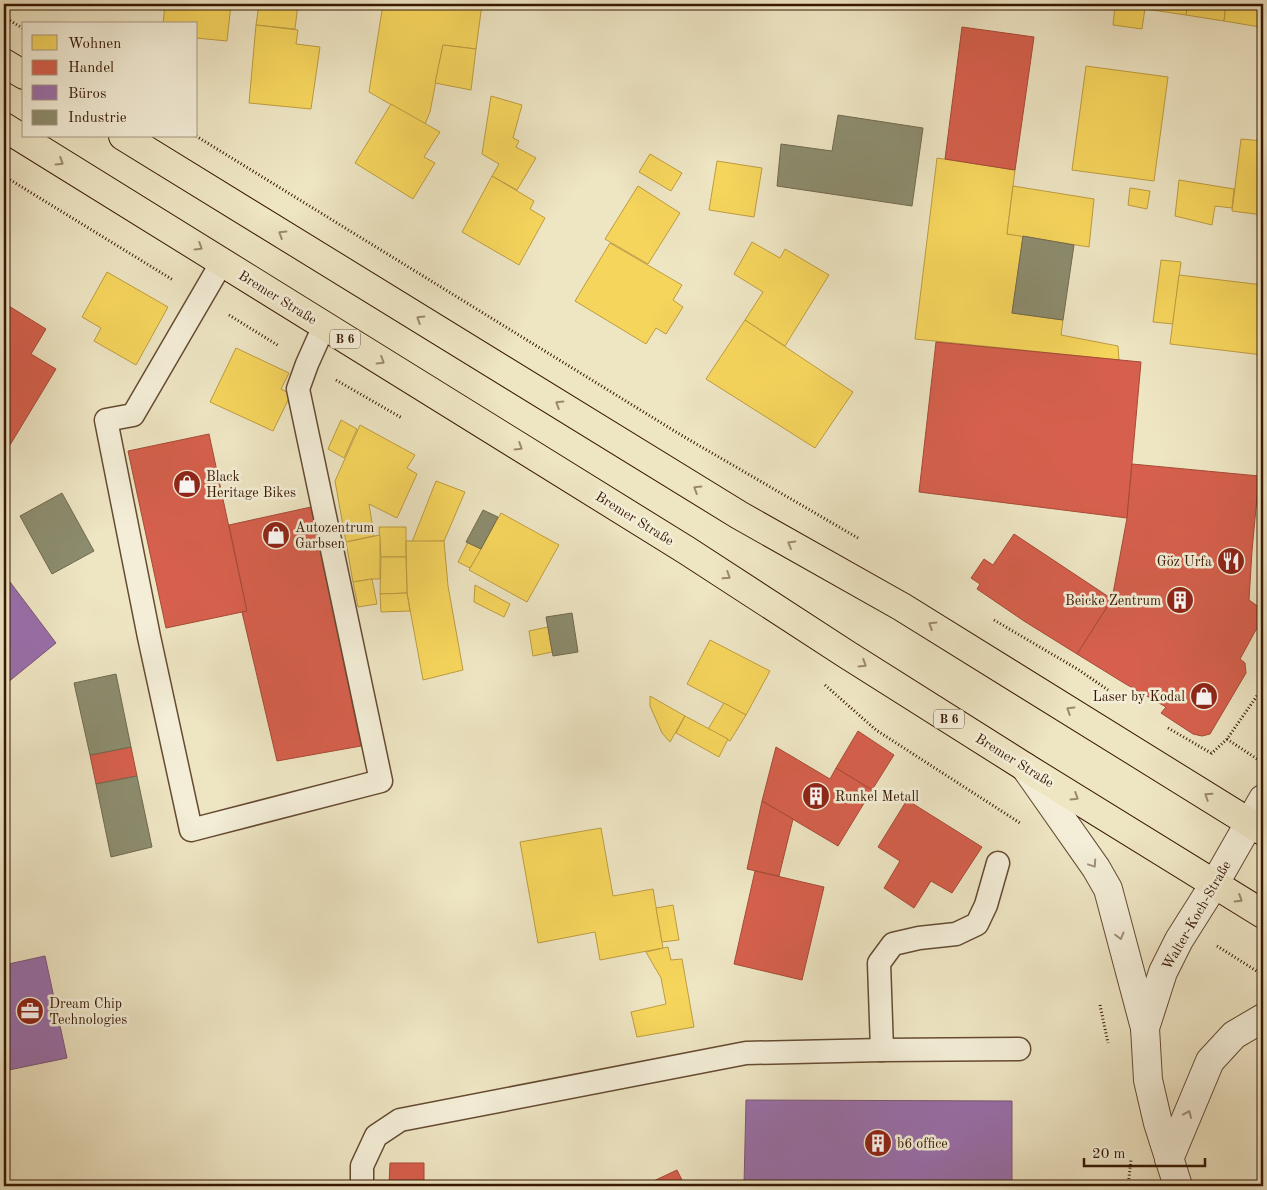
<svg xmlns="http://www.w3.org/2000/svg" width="1267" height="1190" font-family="'Old Standard TT',serif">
<rect width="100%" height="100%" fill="#eee5c3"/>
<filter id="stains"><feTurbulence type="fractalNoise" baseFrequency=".004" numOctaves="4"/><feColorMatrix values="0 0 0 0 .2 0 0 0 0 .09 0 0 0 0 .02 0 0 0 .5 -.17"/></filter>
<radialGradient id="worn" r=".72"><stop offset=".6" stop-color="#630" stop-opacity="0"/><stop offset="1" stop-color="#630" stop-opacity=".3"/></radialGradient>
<g fill="#f6d55c" stroke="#bd9c41">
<path d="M165 4H231L227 41 196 38V24H163Z"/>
<path d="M259 4H298L295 29 256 25Z"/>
<path d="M383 4H482L476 49 443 45 430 112 425 124 369 92Z"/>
<path d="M1116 4H1153L1152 10 1115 5Z"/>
<path d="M1153 4H1188L1186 15 1152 10Z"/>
<path d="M1188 4H1226L1224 21 1186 15Z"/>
<path d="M1226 4H1263L1260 27 1224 21Z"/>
<path d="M1115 5 1145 8 1142 29 1113 25Z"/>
<path d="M256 25 298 30 296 44 320 47 311 109 249 103Z"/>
<path d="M443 45 476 49 471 90 435 83Z"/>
<path d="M1086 66 1168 77 1154 181 1072 170Z"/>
<path d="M491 96 522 105 513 138 519 141 516 147 536 158 517 190 492 176 499 164 482 154Z"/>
<path d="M391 104 440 132 424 157 435 163 413 199 355 163Z"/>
<path d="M1241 139 1263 141V215L1232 211Z"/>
<path d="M650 154 682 173 671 191 639 172Z"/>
<path d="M937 158 1015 170 1007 234 1023 236 1012 313 1063 320 1061 335 1118 346 1119 360 915 339Z"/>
<path d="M717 161 762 168 754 217 709 210Z"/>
<path d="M492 176 534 201 530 209 545 218 519 265 462 232Z"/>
<path d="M1179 180 1234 189 1232 208 1215 206 1212 225 1175 216Z"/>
<path d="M638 186 680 213 648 264 605 239Z"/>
<path d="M1013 186 1094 199 1089 247 1007 234Z"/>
<path d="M1130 188 1150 191 1147 209 1128 205Z"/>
<path d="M752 242 780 258 785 249 829 275 785 346 745 320 763 292 734 274Z"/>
<path d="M610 243 682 285 673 300 683 307 666 334 656 328 646 344 575 301Z"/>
<path d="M1161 260 1181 262 1173 324 1153 322Z"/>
<path d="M107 272 168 307 136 365 94 341 101 328 82 317Z"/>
<path d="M1179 275 1263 285V355L1170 344Z"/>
<path d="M745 320 853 392 815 448 706 379Z"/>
<path d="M236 348 289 373 281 389 291 394 273 431 210 402Z"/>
<path d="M341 420 357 429 344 458 328 449Z"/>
<path d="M360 425 415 455 407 468 417 474 397 518 369 504 374 536 346 542 335 481Z"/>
<path d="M436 481 465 492 444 541 412 542Z"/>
<path d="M501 513 559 545 527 602 469 570Z"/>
<path d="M379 527H406V557H381Z"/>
<path d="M380 535V579H372L353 582 346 542Z"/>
<path d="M406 541H444L448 586 463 670 423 680 407 593Z"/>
<path d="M468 542 481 549 470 568 458 562Z"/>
<path d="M381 557H406L407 593 380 594Z"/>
<path d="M372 579 377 604 358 607 353 582Z"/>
<path d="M475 585 510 604 504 617 474 602Z"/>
<path d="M407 593 410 611 381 612 380 594Z"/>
<path d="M548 627 552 652 533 656 529 631Z"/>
<path d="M710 640 770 671 746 715 687 684Z"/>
<path d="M650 696 685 716 670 742 662 733 650 706Z"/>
<path d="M724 703 746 715 730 741 708 729Z"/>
<path d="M685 716 728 739 719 757 676 733Z"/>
<path d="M601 828 613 896 653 889 663 948 600 960 595 932 538 943 520 842Z"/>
<path d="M673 905 679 940 662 942 656 908Z"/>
<path d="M668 947 671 960 682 959 694 1027 637 1037 631 1012 666 1004 661 978 646 952Z"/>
</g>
<g fill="#d6604d" stroke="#a64a36">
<path d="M962 27 1034 37 1015 170 945 159Z"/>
<path d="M4 303 46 329 31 354 56 369 10 445 4 441Z"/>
<path d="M936 342 1141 362 1127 518 919 492Z"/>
<path d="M209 434 247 611 166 628 128 451Z"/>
<path d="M1132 464 1259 476 1252 551 1249 600 1263 610V617L1240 659 1245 663 1246 673 1210 734 1202 736 1193 734 1161 713 1166 707 1124 683 1077 654 1112 599 1127 518Z"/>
<path d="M311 507 361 746 277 761 242 612 247 611 229 525Z"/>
<path d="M1014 534 1112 599 1077 654 1024 621 977 589 980 584 971 578 984 559 993 565Z"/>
<path d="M858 731 894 755 872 790 836 768Z"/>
<path d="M131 747 137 776 96 784 90 755Z"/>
<path d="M776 747 830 779 836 768 872 790 838 846 762 801Z"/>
<path d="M907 800 982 847 952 893 931 881 914 908 884 888 900 861 878 847Z"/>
<path d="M762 801 793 819 779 876 747 869Z"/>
<path d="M755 871 824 887 802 980 734 964Z"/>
<path d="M390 1163H424V1186H389Z"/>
<path d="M677 1170 685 1186H643Z"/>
</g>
<g fill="#9970ab" stroke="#7c5678">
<path d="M4 574 56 643 7 683 4 679Z"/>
<path d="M45 956 67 1058 4 1071V965Z"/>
<path d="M746 1100 1012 1101V1186H744Z"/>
</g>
<g fill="#8c8c6e" stroke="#72694e">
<path d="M838 115 923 128 912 206 777 186 781 144 832 151Z"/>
<path d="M1023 236 1074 245 1063 320 1012 313Z"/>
<path d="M62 493 94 551 52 574 20 516Z"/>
<path d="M483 510 498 517 481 549 466 542Z"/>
<path d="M572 613 578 652 553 656 546 617Z"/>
<path d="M116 674 131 747 90 755 74 683Z"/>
<path d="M137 776 152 847 111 857 96 784Z"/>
</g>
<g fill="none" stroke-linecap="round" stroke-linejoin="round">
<g stroke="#654b32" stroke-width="25">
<g id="service">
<path d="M222 262 133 415 106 420 149 637 191 830 381 781 298 389 307 364 324 326"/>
<path d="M882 1050 879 963 893 944 919 938 956 934 977 924 986 905 998 863"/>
<path d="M362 1186V1166L376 1136 400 1120 746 1053 882 1050 1019 1049"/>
</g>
</g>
<g stroke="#654b32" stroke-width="30">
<g id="tertiary">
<path d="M1025 767 1096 868 1108 889 1145 1028"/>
<path d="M1169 1159 1210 1061 1234 1035 1263 1018"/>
<path d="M1178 1186 1158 1123 1148 1080 1145 1028 1163 972 1179 940 1215 883 1263 799"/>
</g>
</g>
<g stroke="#371802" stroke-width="30">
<g id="primary">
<path d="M4 63 24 75"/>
<path d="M4 127 686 550 846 654 1025 767 1263 914"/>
<path d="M123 136 739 515 902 607 1263 831"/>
</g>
</g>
<g stroke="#371802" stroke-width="3" stroke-dasharray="1 2.5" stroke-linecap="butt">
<path d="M4 17 24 29"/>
<path d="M196 136 681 435 858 538"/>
<path d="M4 176 173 280"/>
<path d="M229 315 279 346"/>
<path d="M336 380 402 418"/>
<path d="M994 620 1079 670 1108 690"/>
<path d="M825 685 876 730 1020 823"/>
<path d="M1168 728 1211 753"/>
<path d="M1227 739 1263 763"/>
<path d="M1211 754 1227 739 1259 693 1263 689"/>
<path d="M1217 946 1263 975"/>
<path d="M1100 1005 1108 1043"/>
<path d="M1128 1186 1131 1160"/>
</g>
<use href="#service" stroke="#f4eed8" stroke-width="22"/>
<use href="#tertiary" stroke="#f4eed8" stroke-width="28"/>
<use href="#primary" stroke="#eee5c3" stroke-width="28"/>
</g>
<defs><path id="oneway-chevron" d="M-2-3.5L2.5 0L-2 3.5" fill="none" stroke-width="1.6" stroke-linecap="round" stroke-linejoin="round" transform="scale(1.25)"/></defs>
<g stroke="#9c896c">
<use href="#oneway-chevron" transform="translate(60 162) rotate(32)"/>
<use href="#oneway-chevron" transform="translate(282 234) rotate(-148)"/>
<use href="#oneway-chevron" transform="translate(199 247) rotate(32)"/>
<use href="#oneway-chevron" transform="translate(420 319) rotate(-148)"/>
<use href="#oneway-chevron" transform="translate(381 361) rotate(32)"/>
<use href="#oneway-chevron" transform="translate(559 404) rotate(-148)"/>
<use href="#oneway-chevron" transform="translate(519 447) rotate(32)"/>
<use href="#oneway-chevron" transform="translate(697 489) rotate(-148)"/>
<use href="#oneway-chevron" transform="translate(791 544) rotate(-150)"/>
<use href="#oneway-chevron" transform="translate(727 576) rotate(33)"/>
<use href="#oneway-chevron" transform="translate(932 625) rotate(-148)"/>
<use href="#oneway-chevron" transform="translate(863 664) rotate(32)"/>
<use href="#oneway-chevron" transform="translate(1070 710) rotate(-148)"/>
<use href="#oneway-chevron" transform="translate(1208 796) rotate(-147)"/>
<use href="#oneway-chevron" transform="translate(1075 797) rotate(32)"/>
<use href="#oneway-chevron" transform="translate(1239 899) rotate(32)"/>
</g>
<g stroke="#9f8e78">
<use href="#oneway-chevron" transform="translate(1093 864) rotate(56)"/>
<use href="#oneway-chevron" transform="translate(1120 936) rotate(75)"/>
<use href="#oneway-chevron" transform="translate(1188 1114) rotate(-67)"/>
</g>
<defs>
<g id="shop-disc" transform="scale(1.4375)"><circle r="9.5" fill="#8f2418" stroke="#f4eed8"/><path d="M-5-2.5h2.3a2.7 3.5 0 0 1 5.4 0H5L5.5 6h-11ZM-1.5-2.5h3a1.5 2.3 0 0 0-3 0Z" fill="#fff"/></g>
<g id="restaurant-disc" transform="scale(1.4375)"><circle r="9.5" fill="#8f2418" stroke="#f4eed8"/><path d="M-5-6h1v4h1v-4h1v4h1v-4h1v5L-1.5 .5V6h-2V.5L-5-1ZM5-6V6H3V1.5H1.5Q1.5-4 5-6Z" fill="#fff"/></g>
<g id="building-disc" transform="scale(1.4375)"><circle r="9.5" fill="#8f2418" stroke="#f4eed8"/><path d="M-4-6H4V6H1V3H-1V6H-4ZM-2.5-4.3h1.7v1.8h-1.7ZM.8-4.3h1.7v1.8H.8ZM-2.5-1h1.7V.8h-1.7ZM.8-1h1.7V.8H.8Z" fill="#fff"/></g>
<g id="office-disc" transform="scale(1.4375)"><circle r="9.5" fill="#8f2418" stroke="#f4eed8"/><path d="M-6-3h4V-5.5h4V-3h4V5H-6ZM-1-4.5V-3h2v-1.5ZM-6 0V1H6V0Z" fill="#fff"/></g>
</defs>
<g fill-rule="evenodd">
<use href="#shop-disc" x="187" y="484"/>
<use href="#shop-disc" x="276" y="535"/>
<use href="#restaurant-disc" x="1231" y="561"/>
<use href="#building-disc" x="1180" y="600"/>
<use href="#shop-disc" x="1204" y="696"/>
<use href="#building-disc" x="816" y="796"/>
<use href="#office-disc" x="30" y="1011"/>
<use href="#building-disc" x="878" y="1143"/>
</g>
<g text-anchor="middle" stroke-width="5" stroke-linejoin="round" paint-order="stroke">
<g fill="#f4eed8" stroke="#705842" stroke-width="1">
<rect x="330" y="329.5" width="30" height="19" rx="4"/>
<rect x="934" y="709.5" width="30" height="19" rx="4"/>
</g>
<g font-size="12" font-weight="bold" fill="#371802">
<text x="345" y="343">B 6</text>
<text x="949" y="723">B 6</text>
</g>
<g font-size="14" fill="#371802" stroke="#f4eed8">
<text transform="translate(278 297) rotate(32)" y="5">Bremer Straße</text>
<text transform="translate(635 518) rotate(32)" y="5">Bremer Straße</text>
<text transform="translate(1015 760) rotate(32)" y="5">Bremer Straße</text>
<text transform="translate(1196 915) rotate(-60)" y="5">Walter-Koch-Straße</text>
</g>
<g font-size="14" fill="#371802" stroke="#f4eed8" text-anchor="start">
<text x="206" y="481">Black<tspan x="206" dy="16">Heritage Bikes</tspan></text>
<text x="295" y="532">Autozentrum<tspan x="295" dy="16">Garbsen</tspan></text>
<text x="1212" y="566" text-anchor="end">Göz Urfa</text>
<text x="1161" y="605" text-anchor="end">Beicke Zentrum</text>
<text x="1185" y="701" text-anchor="end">Laser by Kodal</text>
<text x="835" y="801">Runkel Metall</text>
<text x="49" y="1008">Dream Chip<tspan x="49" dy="16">Technologies</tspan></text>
<text x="897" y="1148">b6 office</text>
</g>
</g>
<rect width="1267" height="1190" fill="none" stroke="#eee5c3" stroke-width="20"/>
<rect x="5" y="5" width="1257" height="1180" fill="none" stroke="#371802" stroke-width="2.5"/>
<rect x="10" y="10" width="1247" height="1170" fill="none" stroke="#371802"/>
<rect x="22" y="22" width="175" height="115" fill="#f4eed8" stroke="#a89882"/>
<rect x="32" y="35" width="25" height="15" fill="#f6d55c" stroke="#a89882"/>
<text x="68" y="48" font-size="15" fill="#371802">Wohnen</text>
<rect x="32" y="60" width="25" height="15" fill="#d6604d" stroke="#a89882"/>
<text x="68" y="72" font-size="15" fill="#371802">Handel</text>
<rect x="32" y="85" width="25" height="15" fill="#9970ab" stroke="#a89882"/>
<text x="68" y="98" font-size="15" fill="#371802">Büros</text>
<rect x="32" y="110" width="25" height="15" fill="#8c8c6e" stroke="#a89882"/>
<text x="68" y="122" font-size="15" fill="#371802">Industrie</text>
<path d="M1084 1158v8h121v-8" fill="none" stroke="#371802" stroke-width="2.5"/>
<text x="1092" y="1158" font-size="15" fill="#371802" stroke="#f4eed8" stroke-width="4" paint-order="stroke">20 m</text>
<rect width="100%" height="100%" filter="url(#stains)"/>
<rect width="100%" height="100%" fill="url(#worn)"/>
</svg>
